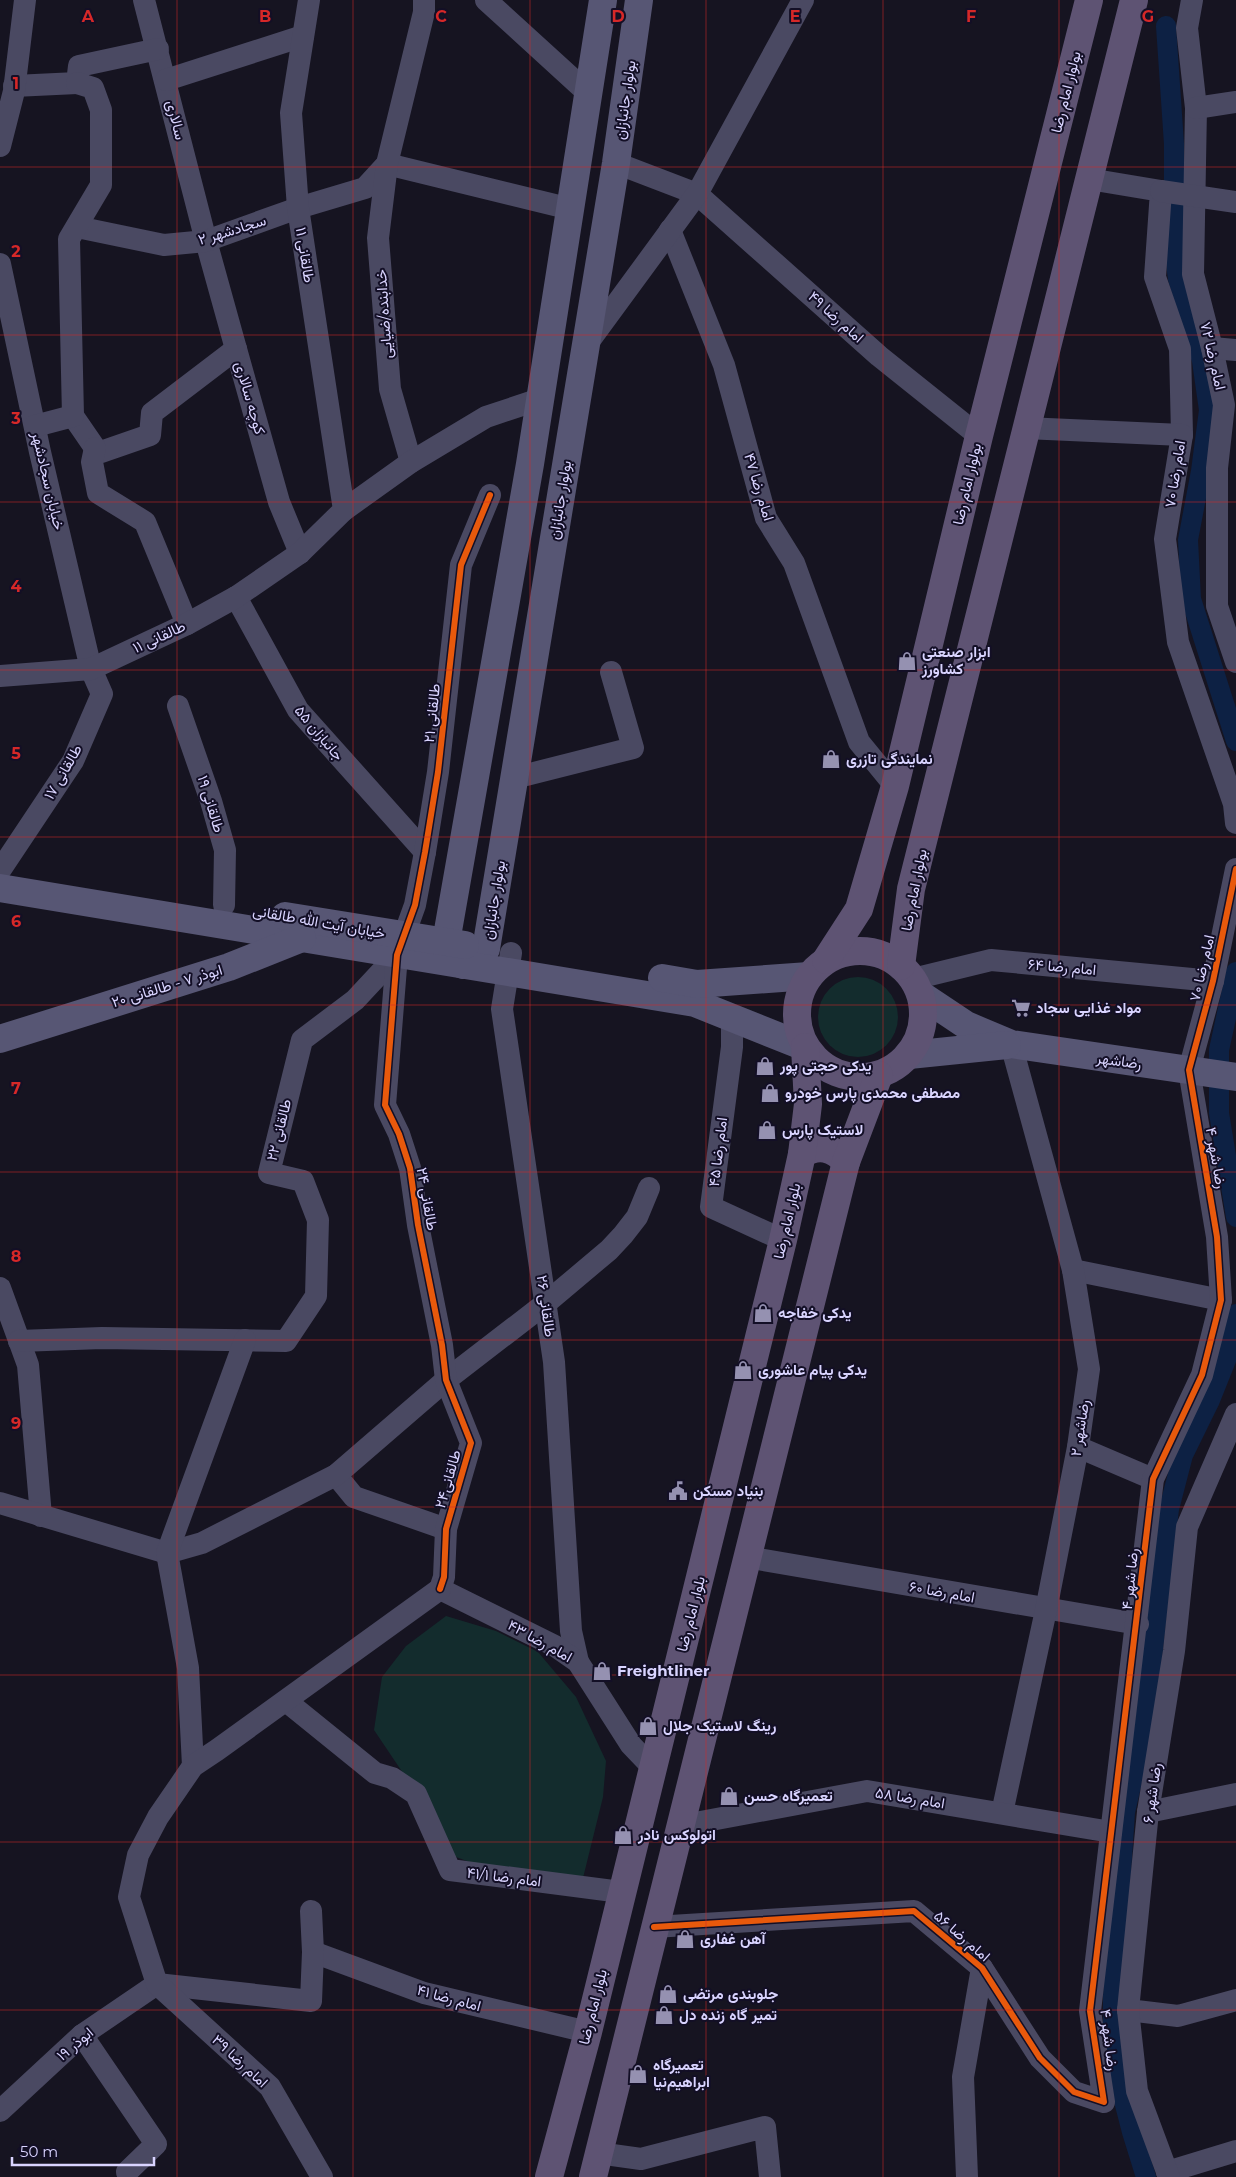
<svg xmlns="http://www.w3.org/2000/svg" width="1236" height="2177" font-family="Montserrat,Vazirmatn,sans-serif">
<rect width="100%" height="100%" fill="#161421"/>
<g fill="#132c2d">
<circle cx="858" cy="1017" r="40"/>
<path d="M446 1616 496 1631 538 1652 576 1697 606 1761 603 1797 583 1878 490 1870 451 1855 409 1782 374 1730 382 1677 406 1646Z"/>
</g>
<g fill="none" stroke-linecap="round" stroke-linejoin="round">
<g stroke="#0d2144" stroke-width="20">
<path d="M1166 26 1174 144V247L1178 279 1202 361 1209 410 1201 471 1188 540 1191 599 1236 741"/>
<path d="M1236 972 1219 1050V1113L1236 1217"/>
<path d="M1146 2177 1132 2132 1113 2058V1996L1125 1812 1144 1729 1169 1509 1183 1455 1210 1400 1228 1355 1236 1314"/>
</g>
<g stroke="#4a4962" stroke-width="22">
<path d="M144 0 206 241 236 349 279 502 300 553"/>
<path d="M486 0 589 94"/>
<path d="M1192 0 1187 28 1196 108 1193 274 1212 348 1224 405 1217 468V606L1236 662"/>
<path d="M166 80 303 36"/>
<path d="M14 86 77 83 79 66 158 49"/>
<path d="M1196 108 1236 102"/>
<path d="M0 146 14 91 25 0"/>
<path d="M616 163 697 194 879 356 979 436"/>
<path d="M1089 179 1161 191 1155 277 1180 349 1182 435 1165 539 1178 642 1234 804 1236 823"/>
<path d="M1161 191 1236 202"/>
<path d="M77 227 164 245 206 241 298 208 365 188 387 164 571 209"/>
<path d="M670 230 724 365 766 518 794 563 859 742 895 786"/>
<path d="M0 264 40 452 91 669 102 694 73 761 1 869"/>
<path d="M587 344 697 194 803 0"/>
<path d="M1212 348 1236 350"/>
<path d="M73 416 95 448 101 452 150 435 152 413 236 349"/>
<path d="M35 426 73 416 69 239 101 185V110L93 88 77 83"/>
<path d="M1025 428 1182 435"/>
<path d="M95 448 92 462 98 493 145 522 187 624"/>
<path d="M411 462 390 389 378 238 387 164 424 12V0"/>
<path d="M344 510 411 462 486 417 540 399"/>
<path d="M236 597 298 710 425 852"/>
<path d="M0 676 91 669 187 624 236 597 300 553 344 510 298 208 291 113 309 0"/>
<path d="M178 706 211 801 225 850 224 905"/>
<path d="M514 778 633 748 611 672"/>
<path d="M511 953 502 1009 554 1362 571 1631 578 1662"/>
<path d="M913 979 991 960 1213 981"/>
<path d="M732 1017V1047L711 1207 783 1240"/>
<path d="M1073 1270 1221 1300"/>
<path d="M0 1288 28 1365 41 1516"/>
<path d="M19 1341 102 1338 286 1341 316 1296 318 1220 303 1181 269 1173 302 1040 355 1000 397 955"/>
<path d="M1078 1447 1153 1479"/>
<path d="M336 1475 354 1497 446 1529"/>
<path d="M0 1503 167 1553 202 1543 336 1475 446 1380 546 1303 609 1250 623 1235 637 1217 649 1188"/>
<path d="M746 1557 1138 1624"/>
<path d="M440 1589 444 1577 446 1529 471 1443 446 1380 442 1345 418 1225 410 1168 399 1134 385 1105 397 955 415 905 425 852 438 772 461 565 490 495"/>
<path d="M440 1589 555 1646 578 1662 631 1745 653 1768"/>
<path d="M286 1701 375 1773 392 1778 416 1794 450 1870 621 1892"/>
<path d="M193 1766 188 1668 167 1553 245 1340"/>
<path d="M1148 1812 1236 1794"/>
<path d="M1002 1813 1046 1610 1078 1447 1089 1369 1073 1270 1011 1044"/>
<path d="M679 1826 867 1791 1111 1832"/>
<path d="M654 1927 914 1911 982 1968 1040 2058 1074 2092 1104 2102 1090 2011 1153 1479 1202 1375 1221 1300 1217 1237 1189 1070 1213 981 1236 869"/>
<path d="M313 1952 424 1993 588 2032"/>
<path d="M157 1984 311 2001 313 1952 311 1911"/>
<path d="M1128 2010 1178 2016 1236 2000"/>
<path d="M82 2035 156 2144 127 2172"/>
<path d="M0 2111 82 2035 157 1984"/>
<path d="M598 2153 641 2159 765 2127 770 2177"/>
<path d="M1167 2172 1236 2151"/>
<path d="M322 2177 270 2087 157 1984 129 1897 138 1855 158 1817 193 1766 217 1750 440 1589"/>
<path d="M967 2177 963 2077 982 1968"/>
<path d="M1169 2177 1137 2091 1128 2010 1148 1812 1174 1651 1187 1527 1236 1414"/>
</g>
<g stroke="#575674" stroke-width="28">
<path d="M603 0 530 464 446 942 463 965 486 949 616 163 639 0"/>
<path d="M0 888 695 1003 805 1047"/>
<path d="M285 916 465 945"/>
<path d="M662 978 697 984 809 976"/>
<path d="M921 995 966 1025 1011 1044 1236 1077"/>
<path d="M0 1039 229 967 302 938"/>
<path d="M909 1055 1007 1045"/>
</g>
<g stroke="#5e5373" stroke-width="28">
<circle cx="860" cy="1014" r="63"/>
<path d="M826 960 859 909 895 786 979 436 1089 0"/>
<path d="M901 966 911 889 1134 0"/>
<path d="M802 1154C818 1144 833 1147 846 1162"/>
<path d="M549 2177 588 2032 783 1240 802 1154 808 1104 805 1047"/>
<path d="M593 2177 846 1162 879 1075"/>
</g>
<g stroke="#130f26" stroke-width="9">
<g id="cycleway">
<path d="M440 1589 444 1577 446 1529 471 1443 446 1380 442 1345 418 1225 410 1168 399 1134 385 1105 397 955 415 905 425 852 438 772 461 565 490 495"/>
<path d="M654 1927 914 1911 982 1968 1040 2058 1074 2092 1104 2102 1090 2011 1153 1479 1202 1375 1221 1300 1217 1237 1189 1070 1213 981 1236 869"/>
</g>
</g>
<use href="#cycleway" stroke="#e8590c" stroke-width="6"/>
</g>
<path fill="none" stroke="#d62828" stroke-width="1" stroke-opacity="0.55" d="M177 0V2177M353 0V2177M530 0V2177M706 0V2177M883 0V2177M1059 0V2177M0 167H1236M0 335H1236M0 502H1236M0 670H1236M0 837H1236M0 1005H1236M0 1172H1236M0 1340H1236M0 1507H1236M0 1675H1236M0 1842H1236M0 2010H1236"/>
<defs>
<g id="shop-bare" transform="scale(1.5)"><path d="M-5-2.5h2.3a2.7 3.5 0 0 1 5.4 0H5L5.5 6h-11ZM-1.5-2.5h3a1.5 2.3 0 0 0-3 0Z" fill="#9591b1" stroke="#130f26" stroke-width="2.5" paint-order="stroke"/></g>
<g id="supermarket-bare" transform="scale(1.5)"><path d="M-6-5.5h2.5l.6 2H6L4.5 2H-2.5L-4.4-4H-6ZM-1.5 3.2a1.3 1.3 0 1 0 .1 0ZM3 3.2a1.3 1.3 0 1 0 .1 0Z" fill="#9591b1" stroke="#130f26" stroke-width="2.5" paint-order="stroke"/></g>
<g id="civic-bare" transform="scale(1.5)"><path d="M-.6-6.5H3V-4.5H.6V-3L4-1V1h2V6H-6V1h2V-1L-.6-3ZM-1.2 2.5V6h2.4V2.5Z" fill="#9591b1" stroke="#130f26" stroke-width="2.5" paint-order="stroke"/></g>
</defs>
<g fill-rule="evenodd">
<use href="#shop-bare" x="907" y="661"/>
<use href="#shop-bare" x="831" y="759"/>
<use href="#supermarket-bare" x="1021" y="1008"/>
<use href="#shop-bare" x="765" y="1066"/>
<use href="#shop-bare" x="770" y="1093"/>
<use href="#shop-bare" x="767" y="1130"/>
<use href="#shop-bare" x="763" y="1313"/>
<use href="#shop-bare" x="743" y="1370"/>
<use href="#civic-bare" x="678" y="1491"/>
<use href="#shop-bare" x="602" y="1671"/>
<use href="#shop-bare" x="648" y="1726"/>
<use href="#shop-bare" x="729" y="1796"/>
<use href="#shop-bare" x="623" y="1835"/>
<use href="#shop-bare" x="685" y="1939"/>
<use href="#shop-bare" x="668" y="1994"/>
<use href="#shop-bare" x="664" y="2015"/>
<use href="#shop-bare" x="638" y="2074"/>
</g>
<g text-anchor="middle" stroke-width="4" stroke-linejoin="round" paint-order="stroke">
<g font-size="15" fill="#d9d4ff" stroke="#130f26">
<text transform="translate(1066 92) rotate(-76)" y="5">بولوار امام رضا</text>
<text transform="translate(625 100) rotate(-82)" y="5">بولوار جانبازان</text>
<text transform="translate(176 120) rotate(76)" y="5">سالاری</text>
<text transform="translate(232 230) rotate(-17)" y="5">سجادشهر ۲</text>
<text transform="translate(305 255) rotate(81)" y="5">طالقانی ۱۱</text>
<text transform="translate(384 314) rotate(-94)" y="5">خدابنده/ضیایی</text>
<text transform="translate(836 317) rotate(42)" y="5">امام رضا ۴۹</text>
<text transform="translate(1213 356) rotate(77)" y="5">امام رضا ۷۲</text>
<text transform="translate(250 398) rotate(74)" y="5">کوچه سالاری</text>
<text transform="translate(1175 474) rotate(-81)" y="5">امام رضا ۷۰</text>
<text transform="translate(48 481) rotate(77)" y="5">خیابان سجادشهر</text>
<text transform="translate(967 484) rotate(-77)" y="5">بولوار امام رضا</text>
<text transform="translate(759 487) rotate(73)" y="5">امام رضا ۴۷</text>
<text transform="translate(560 500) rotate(-81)" y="5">بولوار جانبازان</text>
<text transform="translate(159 637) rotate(-25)" y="5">طالقانی ۱۱</text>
<text transform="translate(432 713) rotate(-84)" y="5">طالقانی ۲۱</text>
<text transform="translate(319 733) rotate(50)" y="5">جانبازان ۵۵</text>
<text transform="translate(63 772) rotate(-60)" y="5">طالقانی ۱۷</text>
<text transform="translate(211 804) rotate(73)" y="5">طالقانی ۱۹</text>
<text transform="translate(914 890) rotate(-79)" y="5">بولوار امام رضا</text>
<text transform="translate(494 900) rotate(-81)" y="5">بولوار جانبازان</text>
<text transform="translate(319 922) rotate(10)" y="5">خیابان آیت الله طالقانی</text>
<text transform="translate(1062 967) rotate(5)" y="5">امام رضا ۶۴</text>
<text transform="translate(1202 968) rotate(-77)" y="5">امام رضا ۷۰</text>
<text transform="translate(167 986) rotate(-17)" y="5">ابوذر ۷ - طالقانی ۲۰</text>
<text transform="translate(1119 1061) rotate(8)" y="5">رضاشهر</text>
<text transform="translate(279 1130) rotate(-76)" y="5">طالقانی ۲۲</text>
<text transform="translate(718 1152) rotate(-83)" y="5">امام رضا ۴۵</text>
<text transform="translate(1216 1158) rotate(80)" y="5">رضا شهر ۴</text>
<text transform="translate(427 1199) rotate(80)" y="5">طالقانی ۲۴</text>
<text transform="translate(787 1221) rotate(-77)" y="5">بلوار امام رضا</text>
<text transform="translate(546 1306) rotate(82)" y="5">طالقانی ۲۶</text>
<text transform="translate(1080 1428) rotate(-81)" y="5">رضاشهر ۲</text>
<text transform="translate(448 1479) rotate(-74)" y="5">طالقانی۲۴</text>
<text transform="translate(1130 1579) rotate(-84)" y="5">رضا شهر ۴</text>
<text transform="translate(942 1592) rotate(10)" y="5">امام رضا ۶۰</text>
<text transform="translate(691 1614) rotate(-76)" y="5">بلوار امام رضا</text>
<text transform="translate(540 1641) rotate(29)" y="5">امام رضا ۴۳</text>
<text transform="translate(1152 1793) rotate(-82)" y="5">رضا شهر ۶</text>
<text transform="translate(910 1798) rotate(9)" y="5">امام رضا ۵۸</text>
<text transform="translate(504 1877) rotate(7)" y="5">امام رضا ۴۱/۱</text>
<text transform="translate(962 1936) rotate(41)" y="5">امام رضا ۵۶</text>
<text transform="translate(449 1998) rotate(15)" y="5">امام رضا ۴۱</text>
<text transform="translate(593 2007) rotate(-76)" y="5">بلوار امام رضا</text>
<text transform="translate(1109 2040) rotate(83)" y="5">رضا شهر ۴</text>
<text transform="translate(75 2044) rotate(-40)" y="5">ابوذر ۱۹</text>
<text transform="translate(240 2061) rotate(43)" y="5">امام رضا ۳۹</text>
</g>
<g font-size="15" font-weight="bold" fill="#d9d4ff" stroke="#130f26" text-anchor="start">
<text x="922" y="657">ابزار صنعتی<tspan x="922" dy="17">کشاورز</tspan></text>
<text x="846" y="764">نمایندگی تازری</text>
<text x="1036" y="1013">مواد غذایی سجاد</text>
<text x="780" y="1071">یدکی حجتی پور</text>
<text x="785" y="1098">مصطفی محمدی پارس خودرو</text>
<text x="782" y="1135">لاستیک پارس</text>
<text x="778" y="1318">یدکی خفاجه</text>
<text x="758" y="1375">یدکی پیام عاشوری</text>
<text x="693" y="1496">بنیاد مسکن</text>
<text x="617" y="1676">Freightliner</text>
<text x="663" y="1731">رینگ لاستیک جلال</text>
<text x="744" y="1801">تعمیرگاه حسن</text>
<text x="638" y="1840">اتولوکس نادر</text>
<text x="700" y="1944">آهن غفاری</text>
<text x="683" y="1999">جلوبندی مرتضی</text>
<text x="679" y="2020">تمیر گاه زنده دل</text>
<text x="653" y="2070">تعمیرگاه<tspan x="653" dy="17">ابراهیم‌نیا</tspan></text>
</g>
</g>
<g font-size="16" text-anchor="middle" font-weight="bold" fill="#d62828" stroke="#130f26" stroke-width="4" stroke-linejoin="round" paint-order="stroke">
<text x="88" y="22">A</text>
<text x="265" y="22">B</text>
<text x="441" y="22">C</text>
<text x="618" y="22">D</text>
<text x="795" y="22">E</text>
<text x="971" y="22">F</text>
<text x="1148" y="22">G</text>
<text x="16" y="89">1</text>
<text x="16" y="257">2</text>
<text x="16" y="424">3</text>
<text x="16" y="592">4</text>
<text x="16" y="759">5</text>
<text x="16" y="927">6</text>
<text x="16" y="1094">7</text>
<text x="16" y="1262">8</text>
<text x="16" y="1429">9</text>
</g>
<path d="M12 2157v8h142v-8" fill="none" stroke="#d9d4ff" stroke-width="2.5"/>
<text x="20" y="2157" font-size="15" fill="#d9d4ff" stroke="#130f26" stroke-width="4" paint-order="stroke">50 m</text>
</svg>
